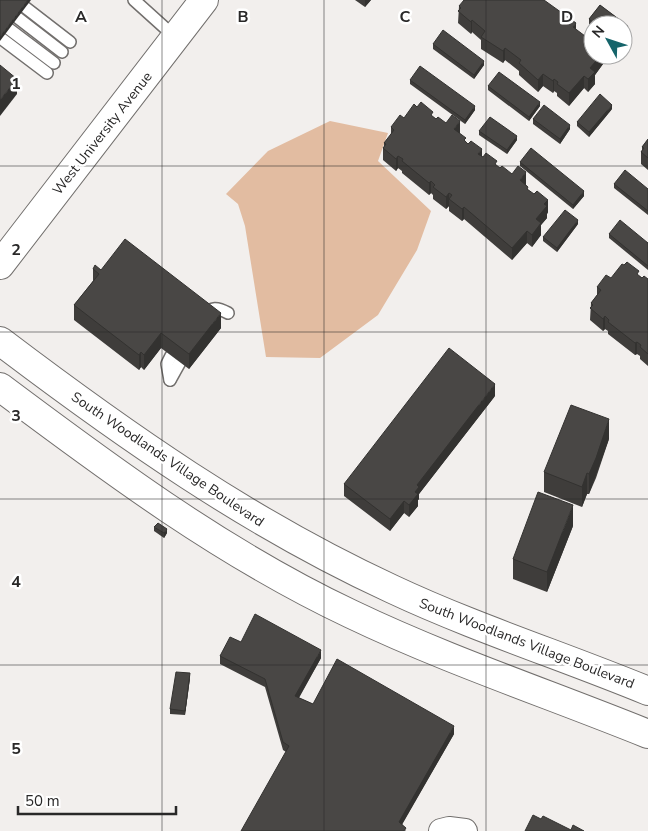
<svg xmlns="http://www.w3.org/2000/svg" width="648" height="831" font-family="'Nunito Sans',sans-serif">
<rect width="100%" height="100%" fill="#f2efed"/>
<path fill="#e2bca1" d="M330 121 388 133 378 161 431 211 417 250 378 315 320 358 266 357 245 226 238 204 226 194 268 151Z"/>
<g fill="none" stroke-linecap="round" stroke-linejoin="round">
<g stroke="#726f6d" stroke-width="14">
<g id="service">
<path d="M134 0 175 37"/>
<path d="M26 8 70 42"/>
<path d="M18 18 62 52"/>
<path d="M9 29 54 63"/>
<path d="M2 39 47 73"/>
<path d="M203 315C212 307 217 307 228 313"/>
<path d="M170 380 167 364 171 356"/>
<path d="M170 380 180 362"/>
</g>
</g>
<g stroke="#726f6d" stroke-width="26">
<path id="minor" d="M441 831 449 829 465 831"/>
</g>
<g stroke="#726f6d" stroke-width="30">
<g id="tertiary">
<path d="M0 265 204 0"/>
<path d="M0 341C124 435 249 523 392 589 475 628 563 656 648 691"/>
<path d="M0 387C112 471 224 554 351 614 447 660 549 694 648 734"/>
</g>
</g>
<use href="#service" stroke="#fff" stroke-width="11"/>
<use href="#minor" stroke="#fff" stroke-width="24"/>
<use href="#tertiary" stroke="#fff" stroke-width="28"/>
</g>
<g fill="#3f3d3b">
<path d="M355 0H371L365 7Z"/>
<path d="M600 5 628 26V30L623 36V25H593V27L589 24V19Z"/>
<path d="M459 6 576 30 603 55V64L595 75V84L588 92 584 88 569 106 557 96V93L554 91 553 93 543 86 538 92 519 75V71L505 60 503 63 481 49V40L472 32 471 34 458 23Z"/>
<path d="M433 44 484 65 474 79 433 49Z"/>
<path d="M410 80 475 110 465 124 410 84Z"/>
<path d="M488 86 540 106 529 121 488 90Z"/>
<path d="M417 107 460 134 466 142 482 157 526 184V185L528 190 548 212 547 214V218L541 225V235L532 247 527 243 512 260 464 219 462 221 449 211V206L446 209 433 199V195L431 193 429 195 402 173V171L398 168 396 171 383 160V148L384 147V143L391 135V127L404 118Z"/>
<path d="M612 109 589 137 577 126V122Z"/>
<path d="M533 119 570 129 560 144 533 124Z"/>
<path d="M479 131 517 140 507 154 479 135Z"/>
<path d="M648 139V170L641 164V152L642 150V147Z"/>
<path d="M520 162 584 196 573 209 520 166Z"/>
<path d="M614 184 648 189V215L614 188Z"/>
<path d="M578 224 557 252 543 241V237Z"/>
<path d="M609 234 648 243V270L609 238Z"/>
<path d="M93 269 101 270 221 328 189 369 161 348 144 370 141 367 139 370 74 320V305L93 281Z"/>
<path d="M639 276 642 278 648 279V366L640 359V356L637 354 635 355 608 334V331L605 329 603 331 590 320 591 303 597 295V287L611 278Z"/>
<path d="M495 396 419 494V499L418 500V506L409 517 404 513 390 531 344 496V484Z"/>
<path d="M609 439 596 478 589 494H587L582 507 544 492V472Z"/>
<path d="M573 526 547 592 513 579V559Z"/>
<path d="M154 527 167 533 164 538 154 531Z"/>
<path d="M241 642 321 658 299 698 313 704 454 734 402 824 406 831 283 750 265 687 220 664V656Z"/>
<path d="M190 678 185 715 170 714V709Z"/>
</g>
<g fill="#333230">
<path d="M28 0H31L0 41V37Z"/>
<path d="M365 0H371L365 7Z"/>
<path d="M472 20V32L471 34V22Z"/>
<path d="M576 23V35L573 27Z"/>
<path d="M628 26V30L623 36V32Z"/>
<path d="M505 48V60L503 63V51Z"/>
<path d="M601 55H603V64L595 75V84L588 92V79L590 68Z"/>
<path d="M484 61V65L474 79V75Z"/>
<path d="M543 74V86L538 92V80Z"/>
<path d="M584 76V88L569 106V93Z"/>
<path d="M17 79V94L0 116V100Z"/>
<path d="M554 79V91L553 93V81Z"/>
<path d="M540 102V106L529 121V117Z"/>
<path d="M612 105V109L589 137V132Z"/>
<path d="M475 106V110L465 124V120Z"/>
<path d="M460 121V133L454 141V129Z"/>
<path d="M570 125V129L560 144V139Z"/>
<path d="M517 136V140L507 154V150Z"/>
<path d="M482 149V162L478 154Z"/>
<path d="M398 156V168L396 171V159Z"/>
<path d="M526 172V184L520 192V180Z"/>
<path d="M431 181V193L429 195V183Z"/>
<path d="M584 191V196L573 209V205Z"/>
<path d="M449 193V206L446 209V197Z"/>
<path d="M548 200V212L547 214V218L541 225V235L532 247V235L536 219 544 204Z"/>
<path d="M464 207V219L462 221V209Z"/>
<path d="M578 220V224L557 252V248Z"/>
<path d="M527 231V243L512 260V248Z"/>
<path d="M221 313V328L189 369V354Z"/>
<path d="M605 316V329L603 331V319Z"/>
<path d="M161 333V348L144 370V355Z"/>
<path d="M637 342V354L635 355V343Z"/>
<path d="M141 352V367L139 370V355Z"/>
<path d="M495 384V396L419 494V499L418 500V506L409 517V505L417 485Z"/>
<path d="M609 419V439L589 494V474Z"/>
<path d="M587 473V494L582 507V487Z"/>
<path d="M404 501V513L390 531V519Z"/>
<path d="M573 505V526L547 592V572Z"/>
<path d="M167 529V533L164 538V533Z"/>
<path d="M321 650V658L295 704V696Z"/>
<path d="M190 673V678L185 715V711Z"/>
<path d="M454 726V734L399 830V822Z"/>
</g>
<g fill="#494745" stroke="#333230">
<path d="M0 0H28L0 37Z"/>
<path d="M464 0H544L576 23 573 27 593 42V55H601L590 68 595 72 588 79 584 76 569 93 557 84 558 82 554 79 553 81 543 74 538 80 519 63 521 60 505 48 503 51 481 37 485 31 472 20 471 22 458 11 461 8 459 6Z"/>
<path d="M600 5 628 26 623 32V25H596L589 19Z"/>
<path d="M443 30 484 61 474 75 433 44Z"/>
<path d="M0 65 17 79 0 100Z"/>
<path d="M420 66 475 106 465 120 410 80Z"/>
<path d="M499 72 540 102 529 117 488 86Z"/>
<path d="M600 94 612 105 589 132 577 122Z"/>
<path d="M421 102 433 112 431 115 436 119 438 117 446 123 452 115 460 121 454 129 466 138 464 140 468 144 471 141 482 149 478 154 483 157 486 153 497 161 495 164 500 168 502 166 512 174 518 166 526 172 520 180 528 187 527 189 534 194 537 191 548 200 544 204 547 206 536 219 541 223 532 235 527 231 512 248 464 207 462 209 449 199 452 195 449 193 446 197 433 187 435 185 431 181 429 183 402 161 403 159 398 156 396 159 383 148 386 144 384 143 394 130 391 127 400 115 404 118 414 104 417 107Z"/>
<path d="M544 105 570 125 560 139 533 119Z"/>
<path d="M490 117 517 136 507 150 479 131Z"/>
<path d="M648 139V158L641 152 644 148 642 147Z"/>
<path d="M531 148 584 191 573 205 520 162Z"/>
<path d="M625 170 648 189V211L614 184Z"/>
<path d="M565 210 578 220 557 248 543 237Z"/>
<path d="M620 220 648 243V266L609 234Z"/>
<path d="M125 239 221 313 189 354 161 333 144 355 141 352 139 355 74 305 99 274 93 269 95 265 101 270Z"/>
<path d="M627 262 639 271 637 274 642 278 644 276 648 279V354L640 347 641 345 637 342 635 343 608 322 609 320 605 316 603 319 590 308 593 305 591 303 601 290 597 287 606 275 611 278 622 264 624 265Z"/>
<path d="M449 348 495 384 417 485 419 487 415 492 418 494 409 505 404 501 390 519 344 484Z"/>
<path d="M571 405 609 419 596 458 589 474 587 473 582 487 544 472Z"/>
<path d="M538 492 573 505 547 572 513 559Z"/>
<path d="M158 523 167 529 164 533 154 527Z"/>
<path d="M255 614 321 650 295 696 313 704 337 659 454 726 399 822 406 828 404 831H241L289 746 283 742 265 679 220 656 230 637 241 642Z"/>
<path d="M176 672 190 673 185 711 170 709Z"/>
<path d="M533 815 541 819 543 816 571 830 573 825 584 831H525Z"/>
</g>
<path fill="none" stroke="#292828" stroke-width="1" stroke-opacity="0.55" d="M162 0V831M324 0V831M486 0V831M0 166H648M0 332H648M0 499H648M0 665H648"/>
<g text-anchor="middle" stroke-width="5" stroke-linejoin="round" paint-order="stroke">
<g font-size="14" fill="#292828" stroke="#fff">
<text transform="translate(102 133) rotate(-52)" y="5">West University Avenue</text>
<text transform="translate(168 459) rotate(34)" y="5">South Woodlands Village Boulevard</text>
<text transform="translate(527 643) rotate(21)" y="5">South Woodlands Village Boulevard</text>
</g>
</g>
<g font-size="16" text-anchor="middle" font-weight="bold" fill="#292828" stroke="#fff" stroke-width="5" stroke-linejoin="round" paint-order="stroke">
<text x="81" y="22">A</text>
<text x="243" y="22">B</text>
<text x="405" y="22">C</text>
<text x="567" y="22">D</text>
<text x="16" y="89">1</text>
<text x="16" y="255">2</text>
<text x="16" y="421">3</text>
<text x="16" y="587">4</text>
<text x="16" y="754">5</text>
</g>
<g transform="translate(608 40) rotate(310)"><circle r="24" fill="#ffffff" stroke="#a9a9a9"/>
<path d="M0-4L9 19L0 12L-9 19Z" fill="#15646a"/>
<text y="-8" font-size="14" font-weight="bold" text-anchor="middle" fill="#292828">N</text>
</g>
<path d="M18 806v8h158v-8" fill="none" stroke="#292828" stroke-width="2.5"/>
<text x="25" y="806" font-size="15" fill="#292828" stroke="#ffffff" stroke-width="4" paint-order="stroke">50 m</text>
</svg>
